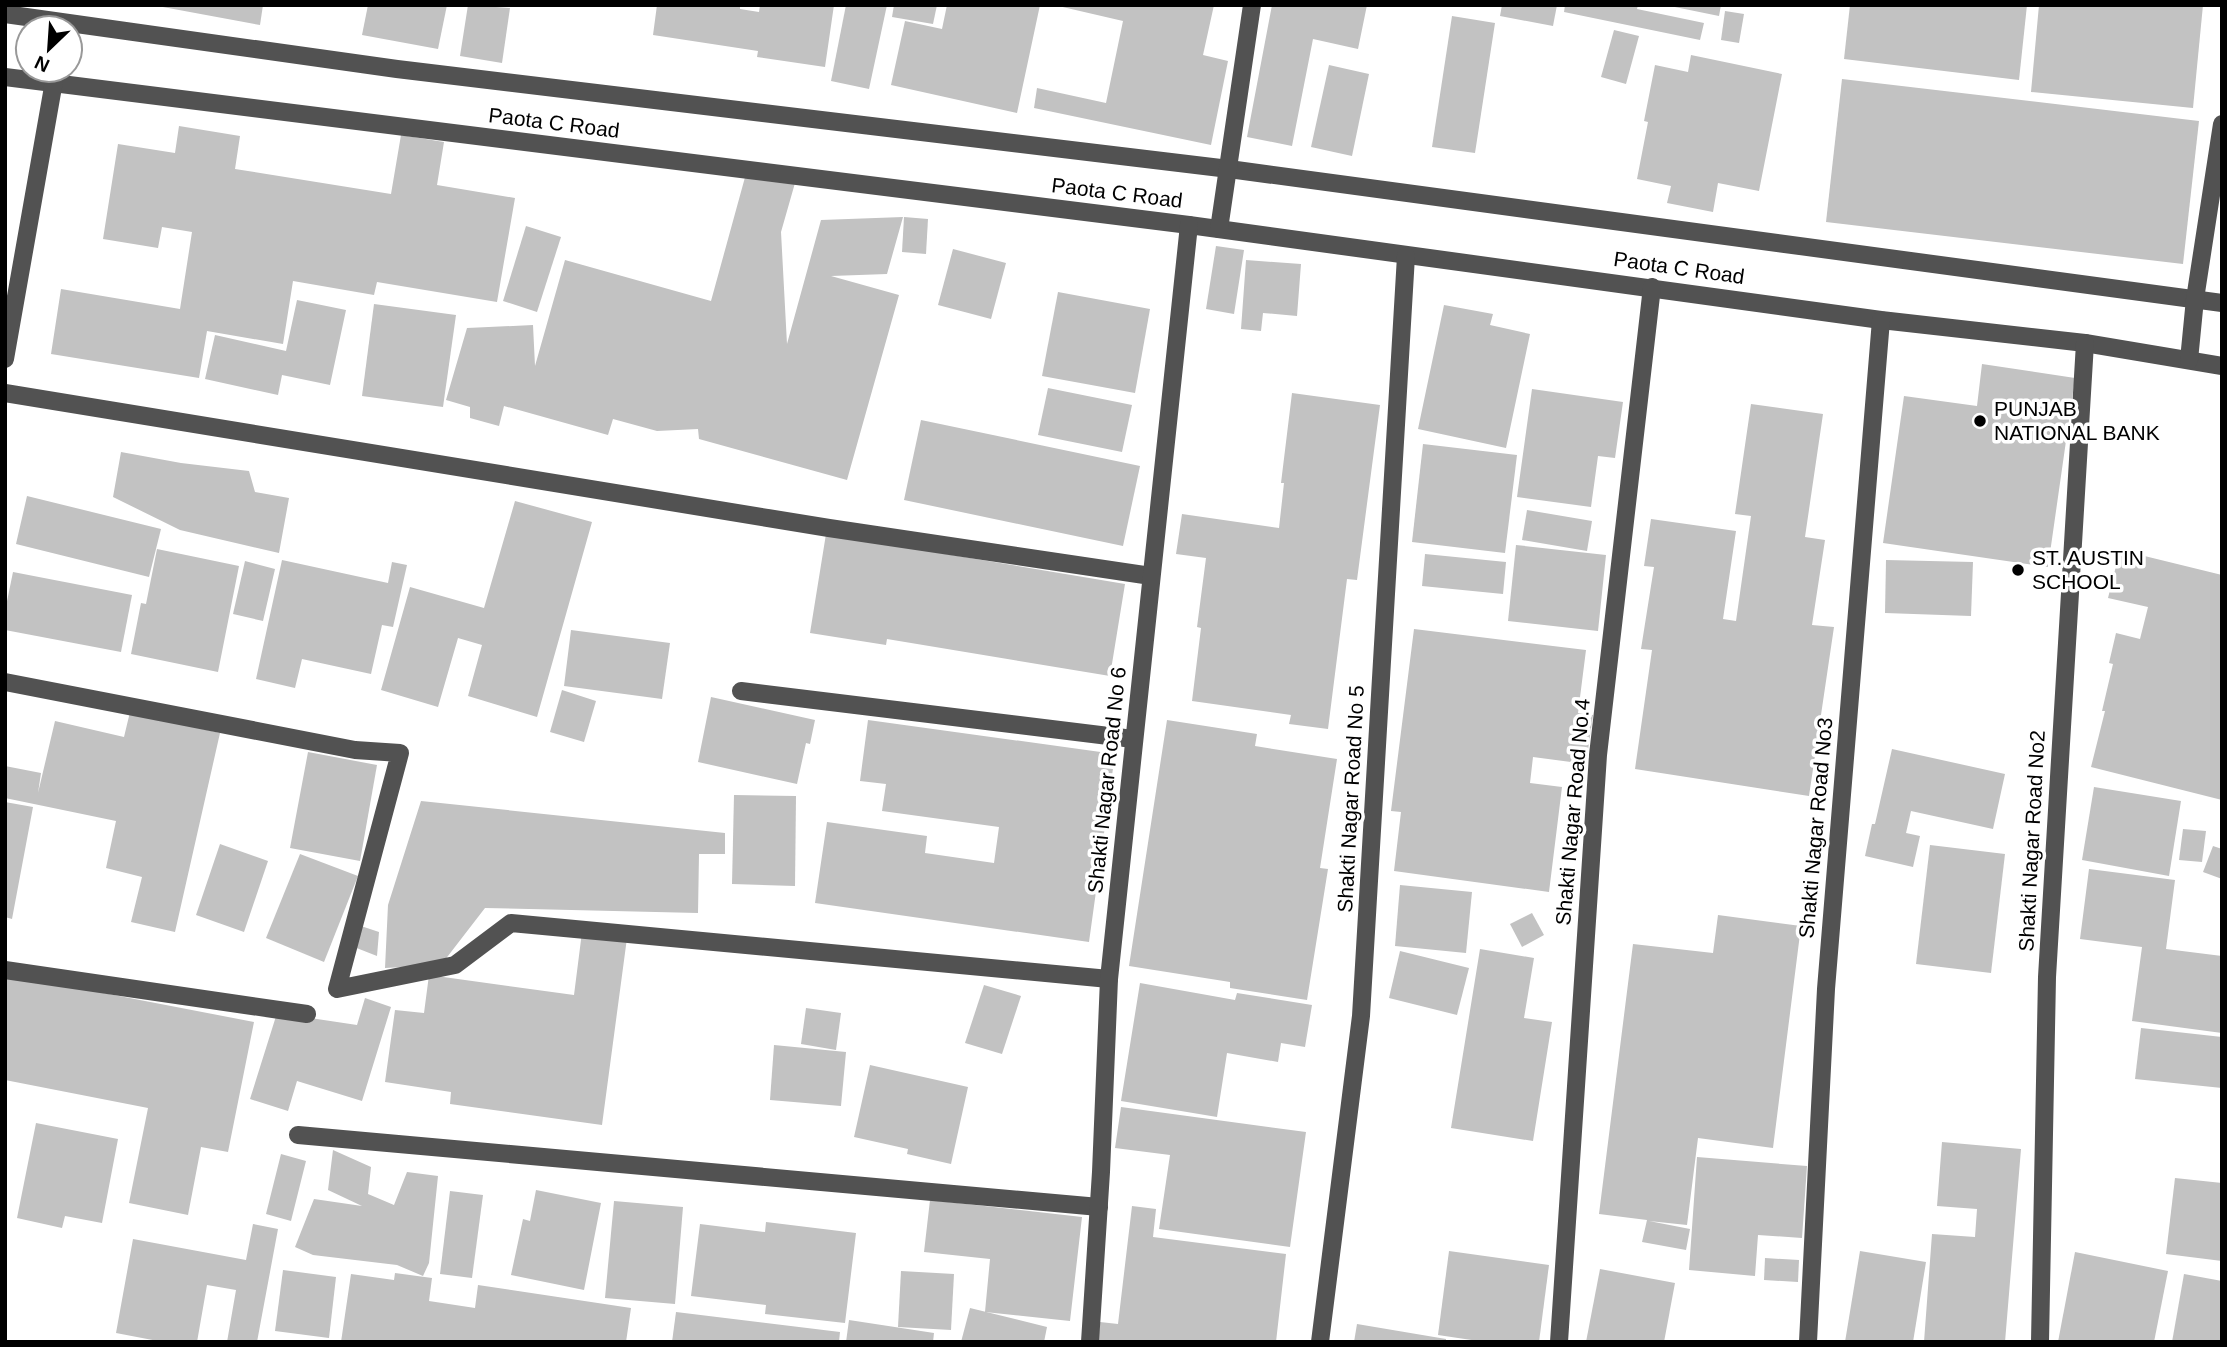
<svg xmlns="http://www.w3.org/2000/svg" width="2227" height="1347" font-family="Helvetica,sans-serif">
<rect width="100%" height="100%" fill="#fff"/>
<g fill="#c2c2c2">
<path d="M152 5H263L260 25Z"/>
<path d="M368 5H447L438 49 362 35Z"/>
<path d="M468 5 510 8 502 63 460 56Z"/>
<path d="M657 5H740V9L759 12 760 5H834L825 67 757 57 758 51 653 35Z"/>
<path d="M846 5H887L869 89 831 81Z"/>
<path d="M894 5H937L933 24 892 17Z"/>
<path d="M947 5H1040L1017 113 891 85 905 21 942 29Z"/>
<path d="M1054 5H1214L1203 55 1228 61 1211 145 1034 108 1037 88 1106 103 1123 21Z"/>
<path d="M1272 5H1367L1358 49 1313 39 1292 146 1247 137Z"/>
<path d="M1502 5H1557L1553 26 1500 16Z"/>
<path d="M1565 5H1638L1637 9 1704 23 1700 40 1564 12Z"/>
<path d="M1665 5H1721L1719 16Z"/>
<path d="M1850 5H2027L2019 80 1844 59Z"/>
<path d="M2039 5H2203L2193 108 2031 92Z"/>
<path d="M1725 11 1744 14 1739 43 1721 40Z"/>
<path d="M1452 16 1495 23 1475 153 1432 147Z"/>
<path d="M1614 30 1639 36 1626 84 1601 77Z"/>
<path d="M1691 55 1782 74 1759 191 1718 183 1713 212 1667 203 1671 186 1637 179 1648 122 1644 121 1655 65 1688 72Z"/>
<path d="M1329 65 1369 74 1352 156 1311 147Z"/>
<path d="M1842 79 2199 121 2183 264 1826 222Z"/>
<path d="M179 126 240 136 235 169 391 194 401 135 444 142 437 185 515 198 497 302 377 282 374 295 293 281 283 344 207 331 199 378 51 354 61 289 180 309 192 232 162 227 158 248 103 239 118 144 175 153Z"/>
<path d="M747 170 795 183 781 232 787 344 821 220 903 217 887 274 831 276 899 295 847 480 699 439 698 429 657 431 613 419 608 435 504 406 499 426 470 418V407L446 400 467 328 533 325 535 366 565 260 711 301Z"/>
<path d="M904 217 928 219 926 254 902 252Z"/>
<path d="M526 226 561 237 537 312 503 301Z"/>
<path d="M1216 246 1244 250 1234 314 1206 309Z"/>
<path d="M953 249 1006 263 991 319 938 305Z"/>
<path d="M1246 260 1301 264 1297 316 1263 313 1261 331 1241 329Z"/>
<path d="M1058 292 1150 309 1135 393 1042 376Z"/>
<path d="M297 300 346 310 330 385 282 375 278 395 205 379 215 335 286 351Z"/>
<path d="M374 304 456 315 443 407 362 396Z"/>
<path d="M1444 305 1493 314 1490 325 1530 334 1506 448 1418 429Z"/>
<path d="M1982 364 2075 378 2048 567 1883 543 1904 396 1977 406Z"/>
<path d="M1048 388 1132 405 1122 452 1038 435Z"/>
<path d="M1532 389 1623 402 1615 458 1598 456 1591 507 1517 497Z"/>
<path d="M1292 393 1380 405 1357 580 1347 579 1328 729 1289 724 1291 715 1192 701 1201 628 1197 627 1206 558 1176 554 1182 514 1279 528 1284 483H1281Z"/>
<path d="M1751 404 1823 414 1805 537 1825 540 1812 625 1834 627 1809 796 1635 769 1652 650 1641 649 1654 567 1644 566 1651 519 1736 531 1723 619 1736 621 1751 516 1735 514Z"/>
<path d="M921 420 1140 466 1123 546 904 500Z"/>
<path d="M1423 444 1517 455 1505 553 1412 542Z"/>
<path d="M121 452 181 463 249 471 255 492 289 498 279 553 180 530 113 497Z"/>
<path d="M27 496 161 529 149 577 16 544Z"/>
<path d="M515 501 592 522 537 717 468 696 482 645 458 638 438 707 381 690 410 587 484 608Z"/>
<path d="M1527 510 1592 521 1587 551 1522 540Z"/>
<path d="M826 534 1125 584 1110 676 887 639 886 645 810 633Z"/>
<path d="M1516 545 1606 555 1598 631 1508 621Z"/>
<path d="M157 549 239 566 218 672 131 654 141 603 146 604Z"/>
<path d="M2120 550 2222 575V800L2091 767 2105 711H2102L2113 664 2109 663 2116 633 2140 639 2148 607 2108 598Z"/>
<path d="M1425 554 1506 562 1503 594 1422 586Z"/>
<path d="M282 560 388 583 392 562 407 565 393 627 382 625 371 674 302 659 295 688 256 679Z"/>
<path d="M1886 560 1973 562 1971 616 1885 613Z"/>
<path d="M245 561 275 569 263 621 233 614Z"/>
<path d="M13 572 132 595 121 652 5 630V611Z"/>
<path d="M1414 629 1586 650 1578 713 1593 715 1586 764 1533 757 1530 783 1562 787 1549 892 1394 871 1401 812 1391 811Z"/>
<path d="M571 630 670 643 662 699 564 686Z"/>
<path d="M562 690 596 701 584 742 550 732Z"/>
<path d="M711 697 815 720 810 744 806 743 797 784 698 762Z"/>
<path d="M130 712 220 733 175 932 131 922 142 877 106 868 116 821 5 798V766L41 773 38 793 55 721 124 737Z"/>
<path d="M868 720 1115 754 1089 942 815 903 827 822 927 836 925 853 994 863 999 827 882 811 886 784 860 781Z"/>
<path d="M1167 720 1257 734 1255 746 1337 759 1320 868 1328 869 1307 1000 1230 988V982L1129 966Z"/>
<path d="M1892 749 2005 774 1993 829 1911 811 1906 833 1920 836 1913 867 1865 856 1872 824H1875Z"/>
<path d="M308 752 377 765 360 861 290 848Z"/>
<path d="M2094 787 2181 801 2169 876 2082 860Z"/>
<path d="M734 795 796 796 795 886 732 884Z"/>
<path d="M421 801 725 833V854H699L698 913 485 908 441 965 385 968 388 905Z"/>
<path d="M5 802 33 807 12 919 5 917Z"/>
<path d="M2183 829 2206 831 2202 862 2179 860Z"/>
<path d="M220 844 268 861 244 932 196 915Z"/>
<path d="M1930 845 2005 854 1991 973 1916 964Z"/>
<path d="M2213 846 2222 849V879L2203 872Z"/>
<path d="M300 854 358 876 324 962 266 938Z"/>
<path d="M2089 869 2175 880 2166 949 2222 956V1033L2132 1021 2142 947 2080 939Z"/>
<path d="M1400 885 1472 892 1466 953 1395 946Z"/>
<path d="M1532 913 1544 935 1522 947 1510 924Z"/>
<path d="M1718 915 1801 926 1773 1148 1698 1138 1687 1225 1649 1221 1690 1229 1686 1250 1642 1242 1647 1220 1599 1214 1633 944 1713 953Z"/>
<path d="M361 926 379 932 377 956 354 947Z"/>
<path d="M582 932 627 938 602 1125 450 1104 451 1092 385 1082 395 1010 424 1013 429 975 574 995Z"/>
<path d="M1480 949 1534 958 1524 1018 1552 1022 1533 1141 1451 1128Z"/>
<path d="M1400 951 1469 968 1457 1015 1389 998Z"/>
<path d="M5 974 254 1022 228 1152 201 1147 188 1215 129 1203 148 1108 5 1080Z"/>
<path d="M1140 983 1235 1000 1237 993 1312 1005 1305 1047 1281 1043 1278 1062 1227 1053 1217 1117 1121 1101Z"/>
<path d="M984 985 1021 996 1002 1054 965 1043Z"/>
<path d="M365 998 391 1007 362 1101 297 1081 288 1111 250 1099 277 1013 357 1025Z"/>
<path d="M806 1008 841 1013 836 1050 801 1044Z"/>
<path d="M2141 1028 2222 1037V1088L2135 1079Z"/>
<path d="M774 1045 846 1052 841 1106 770 1100Z"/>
<path d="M870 1065 968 1087 951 1164 907 1154 908 1149 854 1137Z"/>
<path d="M1121 1107 1306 1132 1290 1247 1159 1229 1170 1155 1115 1148Z"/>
<path d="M36 1123 118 1139 102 1223 65 1216 62 1228 17 1218Z"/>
<path d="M1942 1142 2021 1149 2005 1342H1924L1932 1234 1975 1237 1977 1209 1937 1206Z"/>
<path d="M333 1150 371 1167 368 1194 394 1205 407 1172 438 1176 429 1263 423 1276 397 1265 313 1255 295 1247 314 1199 362 1206 328 1190Z"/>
<path d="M281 1154 306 1161 291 1221 266 1214Z"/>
<path d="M1697 1157 1807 1166 1802 1238 1758 1235 1755 1276 1689 1270Z"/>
<path d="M2175 1178 2222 1183V1261L2166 1254Z"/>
<path d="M536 1190 601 1203 584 1290 511 1275 523 1219 530 1221Z"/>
<path d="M450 1191 483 1195 472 1278 440 1274Z"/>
<path d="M930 1200 1082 1217 1070 1321 985 1312 990 1259 924 1252Z"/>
<path d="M614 1201 683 1207 675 1304 605 1298Z"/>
<path d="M1132 1206 1156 1209 1153 1237 1286 1254 1276 1342H1098L1100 1322 1118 1324Z"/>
<path d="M766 1222 856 1233 845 1323 765 1314 766 1305 691 1296 700 1224 765 1232Z"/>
<path d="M253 1224 278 1229 257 1342H227L236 1290 207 1285 197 1342H163L116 1333 133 1239 246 1260Z"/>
<path d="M1449 1251 1549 1265 1539 1342H1485L1438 1335Z"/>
<path d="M1860 1251 1926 1262 1913 1342H1845Z"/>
<path d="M2075 1252 2168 1271 2154 1342H2058Z"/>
<path d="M1765 1258 1799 1260 1798 1282 1764 1280Z"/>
<path d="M1600 1269 1675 1283 1664 1342H1586Z"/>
<path d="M283 1270 336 1277 329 1338 275 1331Z"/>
<path d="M901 1271 954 1274 951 1330 898 1327Z"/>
<path d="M395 1273 432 1278 429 1301 475 1308 478 1285 631 1308 626 1342H341L351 1274 394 1280Z"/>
<path d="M2184 1274 2222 1281V1342H2172Z"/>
<path d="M970 1308 1047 1327 1044 1342H961Z"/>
<path d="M676 1312 840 1332 839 1342H672Z"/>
<path d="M849 1320 934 1333 933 1342H846Z"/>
<path d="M1357 1324 1446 1339V1342H1354Z"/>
</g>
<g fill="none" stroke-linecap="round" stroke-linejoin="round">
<g stroke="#525252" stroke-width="18">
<path d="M5 14 397 69 1229 169 2222 303"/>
<path d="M5 77 1189 225 1881 320 2085 343 2222 366"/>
<path d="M1219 229 1252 5"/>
<path d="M5 359 56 70"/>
<path d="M2189 360 2195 299 2222 124"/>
<path d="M5 393 829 528 1151 576"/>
<path d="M5 682 355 750 400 753 337 989 455 965 511 923 1109 979"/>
<path d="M741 691 1133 739"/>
<path d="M5 970 307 1014"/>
<path d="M298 1135 1099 1207"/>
<path d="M1090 1342 1101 1172 1109 979 1189 225"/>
<path d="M1320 1342 1361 1016 1406 256"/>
<path d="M1559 1342 1598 755 1652 287"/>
<path d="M1808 1342 1826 989 1881 320"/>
<path d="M2040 1342 2047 977 2085 343"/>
</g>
</g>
<g fill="#000" stroke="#fff" stroke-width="2.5">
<circle cx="1980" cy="421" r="7"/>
<circle cx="2018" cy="570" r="7"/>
</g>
<g text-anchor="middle" stroke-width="7" stroke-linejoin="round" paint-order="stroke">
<g font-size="21" fill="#000" stroke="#fff">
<text transform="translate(554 123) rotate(7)" y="7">Paota C Road</text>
<text transform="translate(1117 193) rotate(7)" y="7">Paota C Road</text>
<text transform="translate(1679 268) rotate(8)" y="7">Paota C Road</text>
<text transform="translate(1107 780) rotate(-84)" y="7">Shakti Nagar Road No 6</text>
<text transform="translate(1351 799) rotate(-87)" y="7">Shakti Nagar Road No 5</text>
<text transform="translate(1573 812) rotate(-85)" y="7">Shakti Nagar Road No.4</text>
<text transform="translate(1816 828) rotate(-85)" y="7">Shakti Nagar Road No3</text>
<text transform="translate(2032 841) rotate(-87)" y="7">Shakti Nagar Road No2</text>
</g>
<g font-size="21" fill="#000" stroke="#fff" text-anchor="start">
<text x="1994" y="416">PUNJAB<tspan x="1994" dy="24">NATIONAL BANK</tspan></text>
<text x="2032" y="565">ST. AUSTIN<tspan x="2032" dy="24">SCHOOL</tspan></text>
</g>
</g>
<rect width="2227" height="1347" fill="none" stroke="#000000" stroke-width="14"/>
<g transform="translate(49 49) rotate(205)"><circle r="33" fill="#ffffff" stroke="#999999" stroke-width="2"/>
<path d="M0-5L12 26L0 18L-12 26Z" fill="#000000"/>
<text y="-10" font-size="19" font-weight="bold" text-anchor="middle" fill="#000000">N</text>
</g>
</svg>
